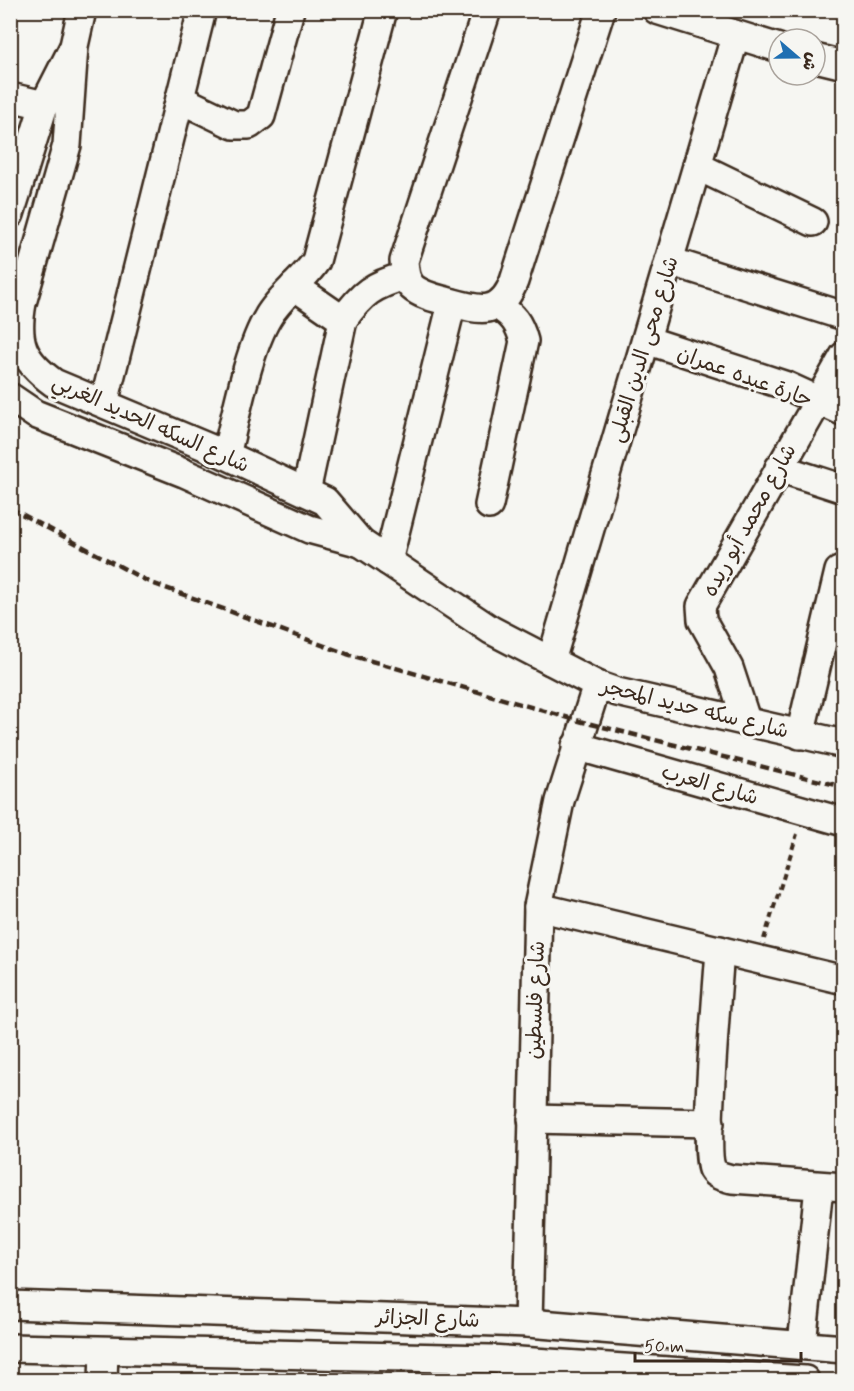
<svg xmlns="http://www.w3.org/2000/svg" width="854" height="1391" font-family="Mynerve,'Playpen Sans Arabic',sans-serif">
<rect width="100%" height="100%" fill="#f6f6f2"/>
<filter id="ink" filterUnits="userSpaceOnUse"><feTurbulence type="fractalNoise" baseFrequency=".0167" numOctaves="2"/><feDisplacementMap in="SourceGraphic" scale="12" xChannelSelector="R" yChannelSelector="G"/><feConvolveMatrix kernelMatrix="1 2 1 2 8 2 1 2 1" color-interpolation-filters="sRGB"/></filter>
<g filter="url(#ink)">
<g fill="none" stroke-linecap="round" stroke-linejoin="round">
<g stroke="#3b2a1e" stroke-width="32">
<g id="minor">
<path d="M82 10 74 46 67 145 22 303C15 342 22 360 54 383L226 455 325 501 361 543 491 630 597 685 617 692 844 744"/>
<path d="M487 10 404 261C405 271 405 279 412 287 421 295 435 298 446 301 478 310 500 318 514 281L601 10"/>
<path d="M657 10 779 48"/>
<path d="M815 58 844 65"/>
<path d="M10 97 44 105"/>
<path d="M180 99 234 125H249L261 116 290 10"/>
<path d="M697 166 813 222"/>
<path d="M10 214 44 105 72 50"/>
<path d="M669 261 844 316"/>
<path d="M294 286 343 320"/>
<path d="M646 340 787 386 844 412"/>
<path d="M10 397 35 414 184 473 309 529 361 543"/>
<path d="M104 403 202 10"/>
<path d="M226 455C236 416 248 350 268 317 280 296 302 282 316 261L383 10"/>
<path d="M779 468 844 489"/>
<path d="M306 492 343 320C362 293 373 285 405 276"/>
<path d="M489 505 524 341C519 323 513 315 498 306"/>
<path d="M388 561 452 303"/>
<path d="M551 661 735 37"/>
<path d="M747 723 729 668 702 620 701 606 844 356"/>
<path d="M800 735 839 571"/>
<path d="M576 746 844 822"/>
<path d="M538 907 844 980"/>
<path d="M720 950C718 981 703 1152 712 1169 716 1176 724 1177 732 1179L844 1187"/>
<path d="M532 1119 710 1123"/>
<path d="M10 1305 528 1323 844 1349"/>
<path d="M528 1323 538 907 560 801 597 685"/>
<path d="M802 1344 819 1187"/>
<path d="M10 1348 491 1359 805 1380"/>
<path d="M103 1380 104 1351"/>
</g>
</g>
<path stroke="#3b2a1e" stroke-width="4" stroke-dasharray="6 4.5" stroke-linecap="butt" d="M764 939 797 834"/>
<use href="#minor" stroke="#f6f6f2" stroke-width="27"/>
<path stroke="#3b2a1e" stroke-width="4.5" stroke-dasharray="9 4.5" stroke-linecap="butt" d="M10 508 149 582 347 654 583 722 844 787"/>
</g>
</g>
<g text-anchor="middle" stroke-width="6" stroke-linejoin="round" paint-order="stroke">
<g font-size="21" fill="#3b2a1e" stroke="#f6f6f2">
<text transform="translate(643 349) rotate(-73)" y="7">شارع محى الدين القبلى</text>
<text transform="translate(745 376) rotate(20)" y="7">حارة عبده عمران</text>
<text transform="translate(151 423) rotate(24)" y="7">شارع السكه الحديد الغربي</text>
<text transform="translate(749 520) rotate(-61)" y="7">شارع محمد أبو ريده</text>
<text transform="translate(695 708) rotate(14)" y="7">شارع سكه حديد المحجر</text>
<text transform="translate(710 784) rotate(16)" y="7">شارع العرب</text>
<text transform="translate(535 1000) rotate(-88)" y="7">شارع فلسطين</text>
<text transform="translate(428 1318) rotate(2)" y="7">شارع الجزائر</text>
</g>
</g>
<rect width="854" height="1391" fill="none" stroke="#f6f6f2" stroke-width="36"/>
<rect x="18" y="18" width="818" height="1355" fill="none" stroke="#3b2a1e" stroke-width="2" filter="url(#ink)"/>
<g transform="translate(797 57) rotate(110)"><circle r="28" fill="#f6f6f2" stroke="#aba49d" stroke-width="1.5"/>
<path d="M0-4.5L10 22L0 15L-10 22Z" fill="#1f6fb2"/>
<text y="-9" font-size="16" font-weight="bold" text-anchor="middle" fill="#3b2a1e">ش</text>
</g>
<path d="M635 1352v9h166v-9" fill="none" stroke="#3b2a1e" stroke-width="3"/>
<text x="644" y="1352" font-size="18" fill="#3b2a1e" stroke="#f6f6f2" stroke-width="4.5" paint-order="stroke">50 m</text>
</svg>
